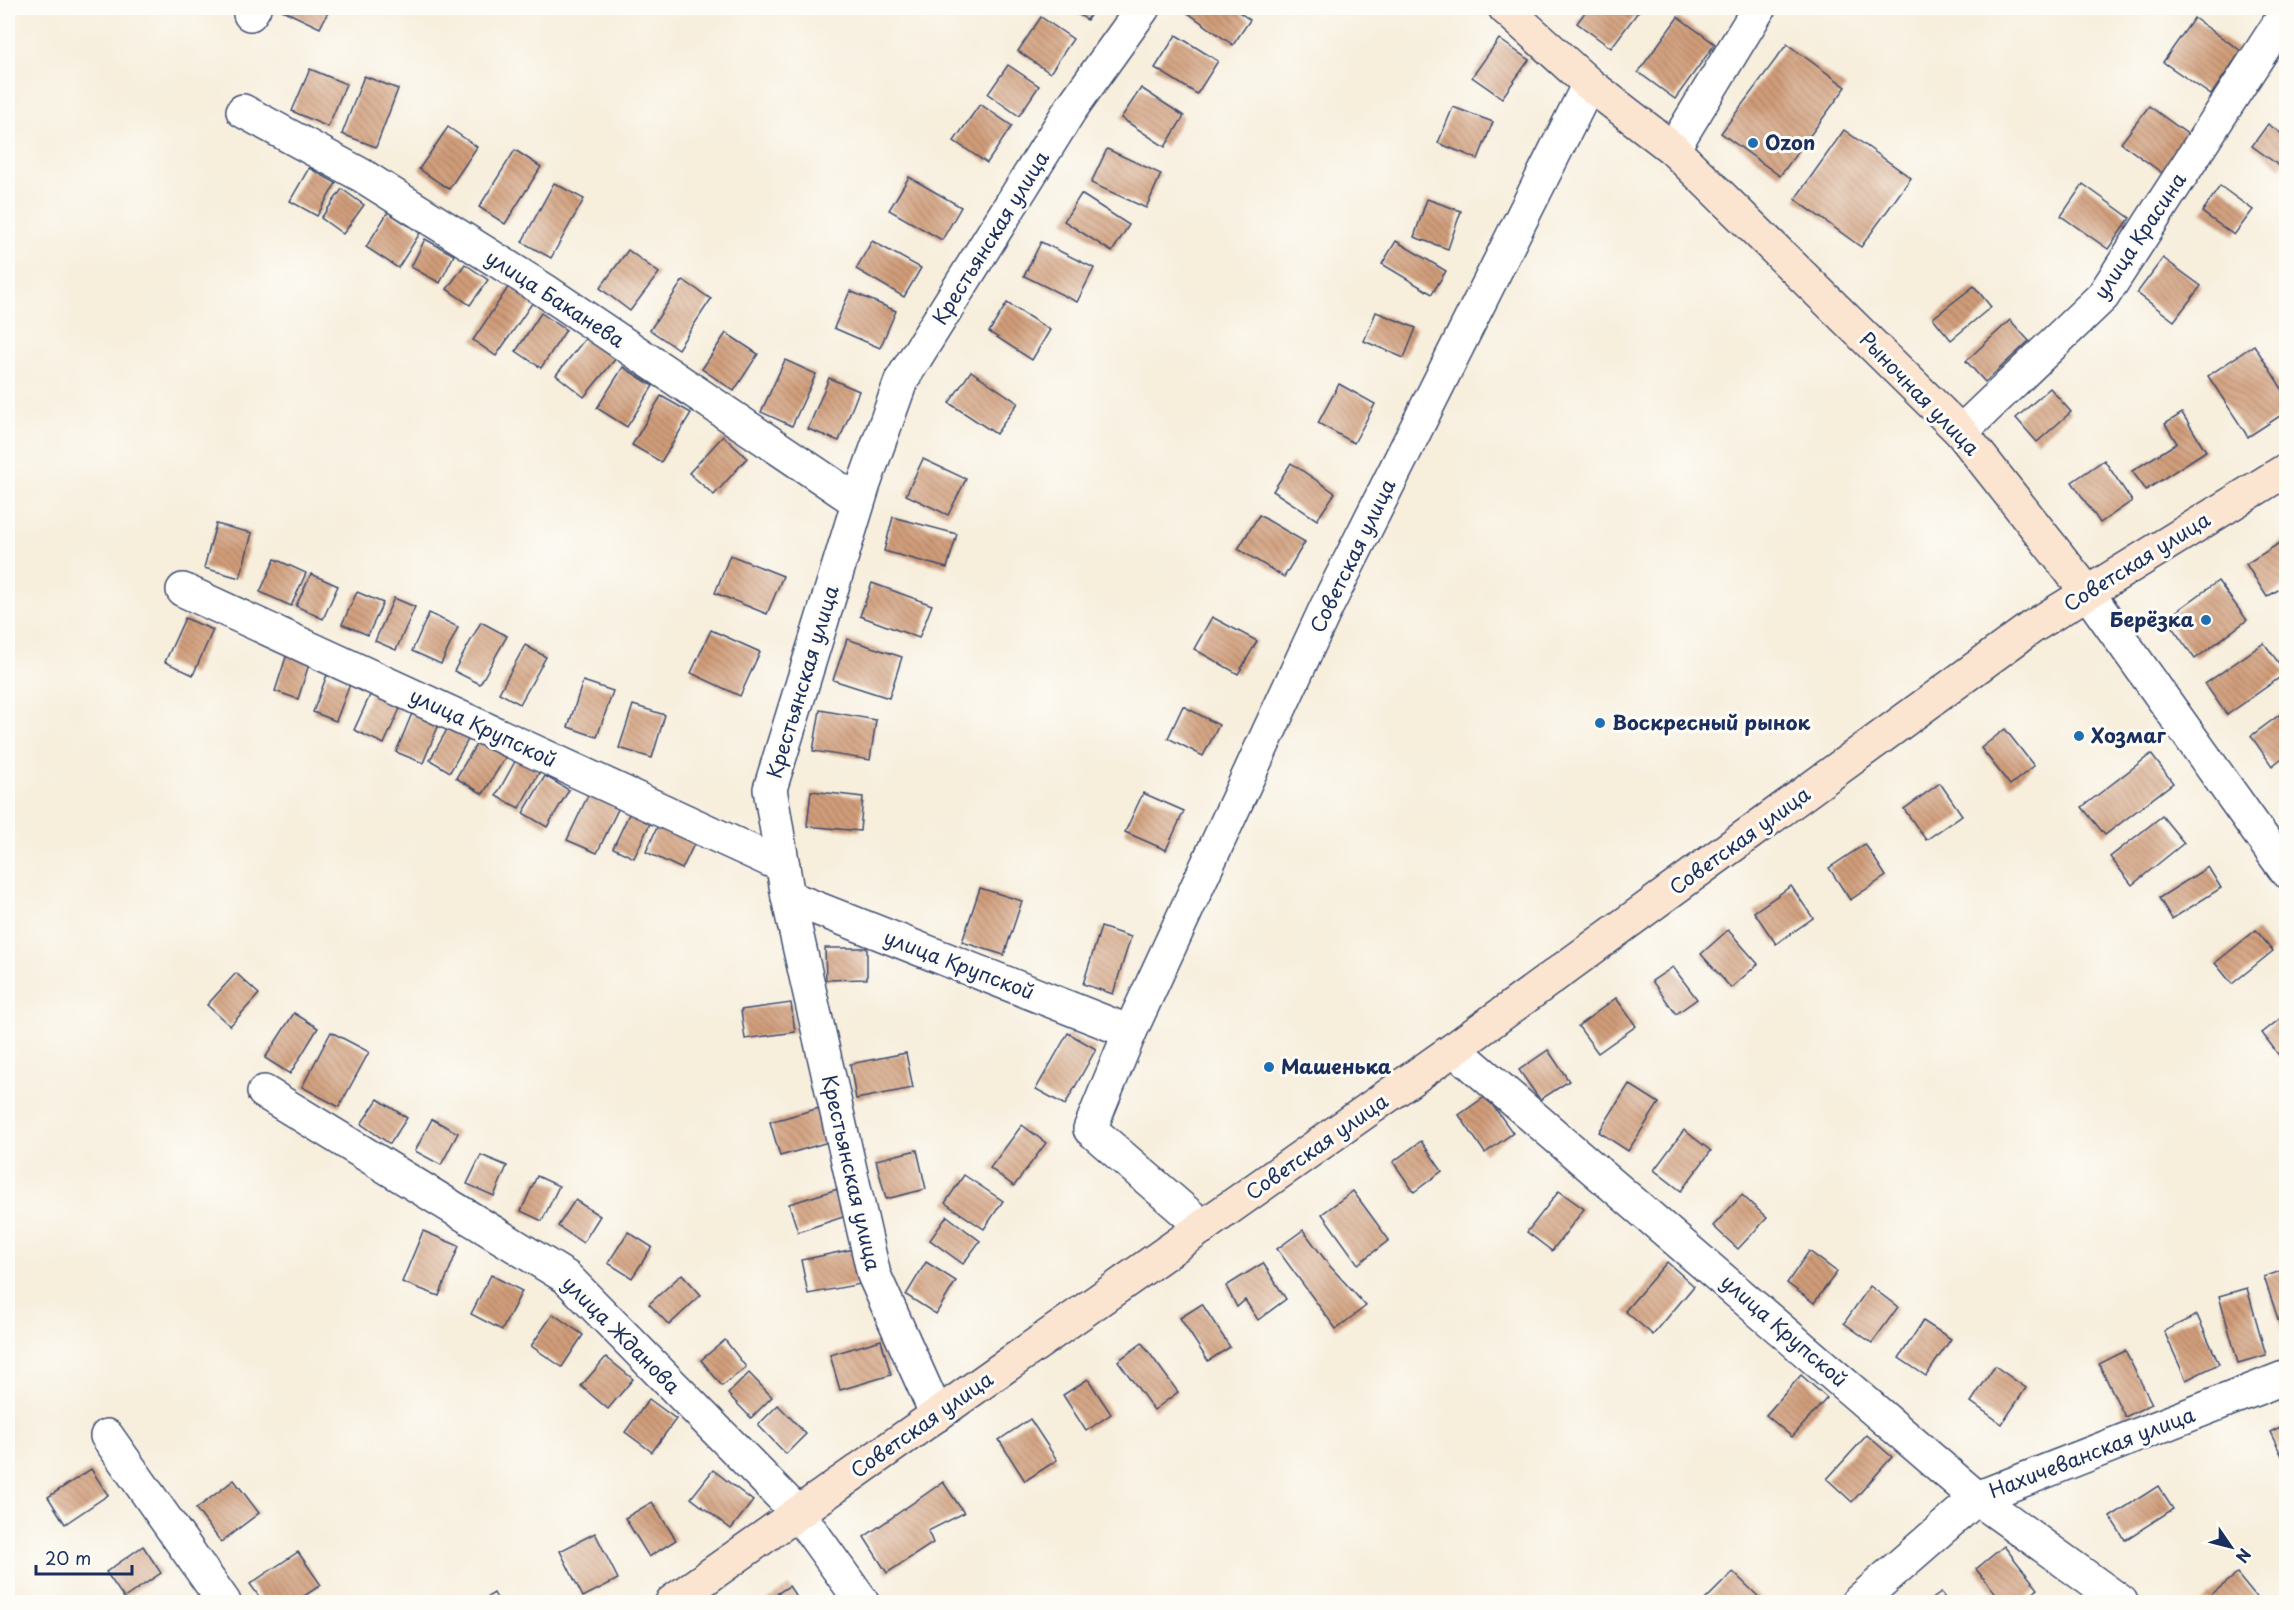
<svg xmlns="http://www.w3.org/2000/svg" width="2294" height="1610" font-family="'Playpen Sans',sans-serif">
<defs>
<pattern id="building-back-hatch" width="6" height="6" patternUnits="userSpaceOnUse" patternTransform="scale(1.5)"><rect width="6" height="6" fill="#d19d79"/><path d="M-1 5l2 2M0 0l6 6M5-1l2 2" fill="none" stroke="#a98066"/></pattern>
</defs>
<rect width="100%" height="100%" fill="#fdfcf7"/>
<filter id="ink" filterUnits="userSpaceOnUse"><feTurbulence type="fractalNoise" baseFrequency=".0167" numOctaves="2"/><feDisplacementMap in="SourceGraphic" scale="12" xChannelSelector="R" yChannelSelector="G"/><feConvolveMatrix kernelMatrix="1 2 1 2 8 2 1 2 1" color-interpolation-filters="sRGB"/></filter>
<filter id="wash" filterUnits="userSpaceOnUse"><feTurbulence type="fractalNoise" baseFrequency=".008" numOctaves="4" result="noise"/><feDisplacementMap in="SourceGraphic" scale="24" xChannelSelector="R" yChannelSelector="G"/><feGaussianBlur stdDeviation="1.35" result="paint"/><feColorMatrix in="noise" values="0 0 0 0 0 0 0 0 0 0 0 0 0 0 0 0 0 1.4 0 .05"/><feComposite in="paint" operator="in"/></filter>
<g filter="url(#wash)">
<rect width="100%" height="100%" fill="#f7eedc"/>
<g id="blocks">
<g fill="url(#building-back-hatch)">
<path d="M278 8H330L320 28Z"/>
<path d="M1069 8H1095L1087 20Z"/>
<path d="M1192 8H1233L1250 20 1233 45 1188 13Z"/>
<path d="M1588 8H1641L1611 48 1577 23Z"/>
<path d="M1041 17 1073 39 1050 73 1018 51Z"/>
<path d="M1678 17 1715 44 1675 99 1638 72Z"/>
<path d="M2194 18 2241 51 2211 95 2163 62Z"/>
<path d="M1176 35 1218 61 1197 94 1155 68Z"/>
<path d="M1499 39 1529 60 1502 98 1472 77Z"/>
<path d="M1787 44 1846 87 1780 176 1721 133Z"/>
<path d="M1008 65 1039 86 1019 116 988 94Z"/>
<path d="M310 69 346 84 328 127 292 111Z"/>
<path d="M364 76 398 89 376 147 342 134Z"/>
<path d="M1141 88 1184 116 1165 147 1121 118Z"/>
<path d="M980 104 1012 126 987 163 954 141Z"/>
<path d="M2149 106 2193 138 2165 175 2121 143Z"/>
<path d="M1453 107 1493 122 1478 159 1438 143Z"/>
<path d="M2268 124 2286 137V159L2281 167 2252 146Z"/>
<path d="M448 127 477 147 449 189 419 169Z"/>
<path d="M1844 130 1911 178 1861 247 1795 199Z"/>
<path d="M1107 149 1161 174 1146 208 1091 183Z"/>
<path d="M515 150 541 167 505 224 479 207Z"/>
<path d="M309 168 336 183 317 216 290 201Z"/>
<path d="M909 177 961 207 942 240 889 210Z"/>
<path d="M554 183 584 199 551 258 522 242Z"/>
<path d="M2083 184 2130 218 2108 249 2061 216Z"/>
<path d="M2220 186 2253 210 2234 235 2202 212Z"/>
<path d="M342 189 364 205 343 234 321 218Z"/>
<path d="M1081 194 1129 225 1112 252 1064 221Z"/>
<path d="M1427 199 1461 211 1448 249 1414 237Z"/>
<path d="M388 212 420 233 398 268 366 247Z"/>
<path d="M425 239 454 255 440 283 411 267Z"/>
<path d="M872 241 921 268 904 297 856 269Z"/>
<path d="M1396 241 1446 271 1432 294 1382 264Z"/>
<path d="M1041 242 1094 268 1077 302 1024 276Z"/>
<path d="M628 250 659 273 630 311 600 288Z"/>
<path d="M2163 258 2201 286 2174 321 2137 293Z"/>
<path d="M465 264 488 280 470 305 447 289Z"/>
<path d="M683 280 711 299 678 349 650 330Z"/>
<path d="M509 286 533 302 496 356 473 340Z"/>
<path d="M1974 286 1991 307 1951 340 1933 318Z"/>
<path d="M850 291 896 311 880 348 834 328Z"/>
<path d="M1007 303 1050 330 1032 360 989 332Z"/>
<path d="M1376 312 1416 328 1404 358 1364 341Z"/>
<path d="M541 313 566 330 541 368 516 351Z"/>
<path d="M2010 320 2029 341 1985 382 1966 361Z"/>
<path d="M726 333 758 354 734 391 702 369Z"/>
<path d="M589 334 617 357 584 397 556 375Z"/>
<path d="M2254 345 2286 395V412L2248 437 2208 376Z"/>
<path d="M785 360 816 374 792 426 761 412Z"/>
<path d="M623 367 653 386 627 427 597 408Z"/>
<path d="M971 371 1018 403 996 434 949 403Z"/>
<path d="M829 378 859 391 839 441 808 429Z"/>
<path d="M1339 384 1375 404 1354 443 1318 423Z"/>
<path d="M2050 388 2071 412 2037 442 2016 418Z"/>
<path d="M661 396 691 413 661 462 632 445Z"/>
<path d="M2182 413 2206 451 2146 490 2132 471 2177 443 2165 424Z"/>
<path d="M723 436 747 458 714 495 689 473Z"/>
<path d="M923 459 966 479 948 515 906 495Z"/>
<path d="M2104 460 2132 501 2100 523 2072 482Z"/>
<path d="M1291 463 1335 493 1317 520 1273 491Z"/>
<path d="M1259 515 1305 542 1284 577 1238 549Z"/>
<path d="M893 517 957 534 947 568 884 551Z"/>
<path d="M216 524 252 533 240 578 204 568Z"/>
<path d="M2286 539V585L2267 597 2246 564Z"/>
<path d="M730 555 783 576 767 614 715 593Z"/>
<path d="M275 559 306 573 291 606 260 592Z"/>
<path d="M311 574 338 586 323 619 296 606Z"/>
<path d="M2218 581 2247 620 2195 659 2166 619Z"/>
<path d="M872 583 932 605 919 638 860 616Z"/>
<path d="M357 592 383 603 368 635 342 624Z"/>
<path d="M394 598 415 607 396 650 375 641Z"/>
<path d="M429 613 458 627 441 664 412 651Z"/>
<path d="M1212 617 1257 641 1238 674 1194 649Z"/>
<path d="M185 618 213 630 193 675 165 662Z"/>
<path d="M481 622 507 636 480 684 454 671Z"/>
<path d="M711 630 760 652 740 696 691 673Z"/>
<path d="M847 639 902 657 889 698 833 680Z"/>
<path d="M2264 643 2286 673 2227 715 2205 684Z"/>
<path d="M525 645 546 657 520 704 499 693Z"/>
<path d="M287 654 310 661 298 699 275 691Z"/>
<path d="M327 675 350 684 336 721 313 712Z"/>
<path d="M583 681 613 691 597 737 568 727Z"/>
<path d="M372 691 402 704 384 744 354 730Z"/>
<path d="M633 705 665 715 652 758 619 748Z"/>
<path d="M1183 706 1219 725 1203 756 1168 738Z"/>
<path d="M820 710 876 720 870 760 813 751Z"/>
<path d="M2286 710V755L2272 766 2251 736Z"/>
<path d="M413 711 440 722 423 763 396 752Z"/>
<path d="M449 726 469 738 450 772 430 760Z"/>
<path d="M2005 729 2034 766 2010 785 1981 748Z"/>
<path d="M481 736 508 753 483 794 456 778Z"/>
<path d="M2151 754 2173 783 2105 835 2082 807Z"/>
<path d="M517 758 540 771 519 808 496 796Z"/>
<path d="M545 776 569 790 547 827 523 813Z"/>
<path d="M1940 783 1962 815 1926 840 1904 809Z"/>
<path d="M590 791 620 805 597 853 567 840Z"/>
<path d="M811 791 863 797 860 831 807 826Z"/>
<path d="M1143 793 1184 811 1166 850 1125 832Z"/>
<path d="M631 810 652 819 634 858 613 848Z"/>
<path d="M2162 816 2184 843 2132 885 2110 857Z"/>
<path d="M659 823 696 840 682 869 646 852Z"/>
<path d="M1865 844 1886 876 1850 900 1829 868Z"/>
<path d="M2208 867 2221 888 2172 919 2159 898Z"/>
<path d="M1791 886 1813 918 1776 944 1754 912Z"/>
<path d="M980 888 1022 901 1004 955 962 942Z"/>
<path d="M1101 927 1131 937 1113 994 1083 984Z"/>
<path d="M1728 930 1758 964 1731 988 1701 954Z"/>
<path d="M2256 930 2273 951 2232 984 2215 963Z"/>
<path d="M825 948H867V979L826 980Z"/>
<path d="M1673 967 1697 999 1676 1014 1652 981Z"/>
<path d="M236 973 259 994 230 1026 207 1005Z"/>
<path d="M1616 998 1636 1026 1598 1053 1578 1026Z"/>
<path d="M791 1003 795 1032 745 1039 741 1010Z"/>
<path d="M294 1013 318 1028 290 1074 265 1058Z"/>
<path d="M2286 1014V1053L2281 1058 2262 1033Z"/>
<path d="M331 1032 369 1052 339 1107 302 1087Z"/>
<path d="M1068 1033 1096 1049 1065 1105 1036 1089Z"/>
<path d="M1548 1050 1569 1081 1540 1100 1519 1070Z"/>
<path d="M906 1053 913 1088 856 1099 850 1064Z"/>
<path d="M1629 1084 1659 1103 1628 1151 1599 1132Z"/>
<path d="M1486 1096 1513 1133 1485 1153 1459 1115Z"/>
<path d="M378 1099 407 1118 390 1144 361 1124Z"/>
<path d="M823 1107 832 1141 780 1156 770 1122Z"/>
<path d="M432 1119 458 1133 441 1165 415 1151Z"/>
<path d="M1022 1125 1046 1143 1014 1186 990 1168Z"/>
<path d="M1684 1130 1711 1151 1681 1191 1654 1170Z"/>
<path d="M1421 1141 1442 1171 1414 1192 1393 1162Z"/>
<path d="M917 1150 926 1189 886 1199 876 1160Z"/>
<path d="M481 1155 507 1166 494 1196 467 1184Z"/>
<path d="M964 1175 1003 1201 984 1229 945 1203Z"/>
<path d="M537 1176 559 1186 542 1221 521 1211Z"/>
<path d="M841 1188 849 1215 798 1232 789 1204Z"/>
<path d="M1353 1191 1389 1240 1358 1264 1322 1214Z"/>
<path d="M1559 1191 1584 1209 1552 1251 1527 1232Z"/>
<path d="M1742 1195 1767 1218 1738 1249 1713 1226Z"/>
<path d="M575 1200 600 1216 583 1243 558 1226Z"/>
<path d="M947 1216 980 1241 963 1264 930 1240Z"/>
<path d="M1303 1230 1329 1265 1366 1306 1336 1329 1277 1249Z"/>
<path d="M423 1231 459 1246 439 1296 402 1282Z"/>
<path d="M628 1232 652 1247 632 1278 608 1263Z"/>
<path d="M854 1249 861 1284 808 1294 801 1260Z"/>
<path d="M1809 1251 1837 1272 1814 1303 1787 1283Z"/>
<path d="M926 1262 956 1281 936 1314 906 1295Z"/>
<path d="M1667 1262 1694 1286 1653 1335 1625 1311Z"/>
<path d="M1263 1263 1286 1299 1258 1320 1245 1300 1237 1307 1226 1286Z"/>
<path d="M2286 1269V1343L2264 1277Z"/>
<path d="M682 1274 701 1295 669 1325 649 1304Z"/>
<path d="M491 1275 522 1291 502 1330 471 1314Z"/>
<path d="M1870 1286 1898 1307 1872 1343 1844 1323Z"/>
<path d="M2247 1288 2266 1355 2238 1363 2219 1296Z"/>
<path d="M1202 1304 1230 1347 1208 1361 1180 1318Z"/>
<path d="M553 1314 583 1335 562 1367 531 1346Z"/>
<path d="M2197 1315 2219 1364 2186 1380 2164 1331Z"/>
<path d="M1923 1321 1951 1339 1926 1376 1899 1358Z"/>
<path d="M725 1340 746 1367 722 1386 701 1360Z"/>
<path d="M881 1340 891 1375 840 1390 830 1355Z"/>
<path d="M1142 1343 1178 1392 1154 1410 1118 1361Z"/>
<path d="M2125 1351 2152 1404 2125 1417 2099 1364Z"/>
<path d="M606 1357 633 1379 608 1409 581 1386Z"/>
<path d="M1995 1366 2026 1388 2002 1424 1971 1402Z"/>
<path d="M749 1373 772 1397 751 1418 728 1394Z"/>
<path d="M1801 1375 1827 1398 1792 1437 1766 1415Z"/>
<path d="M1088 1379 1111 1414 1086 1431 1063 1395Z"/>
<path d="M649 1399 676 1419 652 1452 625 1432Z"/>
<path d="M778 1405 806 1434 786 1454 758 1425Z"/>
<path d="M1030 1419 1057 1460 1025 1481 999 1440Z"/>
<path d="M2286 1424V1464L2270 1432Z"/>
<path d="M1867 1435 1892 1457 1852 1502 1827 1479Z"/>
<path d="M91 1469 108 1495 65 1524 48 1497Z"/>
<path d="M713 1470 753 1501 731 1529 691 1498Z"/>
<path d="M234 1480 259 1513 221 1542 196 1509Z"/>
<path d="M943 1482 964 1513 928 1531 933 1543 887 1573 864 1537Z"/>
<path d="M2158 1486 2173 1509 2125 1540 2110 1517Z"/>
<path d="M652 1502 676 1540 649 1557 625 1518Z"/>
<path d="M595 1533 618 1579 583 1597 560 1551Z"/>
<path d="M143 1546 161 1573 124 1598 106 1572Z"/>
<path d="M2004 1546 2038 1589 2021 1602H2003L1976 1569Z"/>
<path d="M298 1552 321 1585 295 1602H263L250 1584Z"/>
<path d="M1733 1572 1763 1601 1703 1602Z"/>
<path d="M2237 1574 2260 1602H2202Z"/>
<path d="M789 1586 800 1602H764Z"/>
<path d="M494 1593 499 1602H479Z"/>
<path d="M1941 1593 1948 1602H1928Z"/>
</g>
</g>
</g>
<g filter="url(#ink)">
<use href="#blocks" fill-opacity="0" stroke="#3c4c71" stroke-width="1.5"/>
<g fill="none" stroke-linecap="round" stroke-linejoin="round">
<g stroke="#3c4c71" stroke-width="36">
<g id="street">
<path d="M250 14 254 8"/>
<path d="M243 111 363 176 544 290 858 502"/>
<path d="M1673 149 1759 8"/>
<path d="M1961 432 2103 296 2286 13"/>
<path d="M183 590 783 866"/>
<path d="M2087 592 2286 871"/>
<path d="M788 897 1130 1032"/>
<path d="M1454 1049 1977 1498 2121 1602"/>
<path d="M264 1092 566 1277 798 1513 862 1602"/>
<path d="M1203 1227 1090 1129 1130 1032 1326 608 1589 84"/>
<path d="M937 1415 874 1275 788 897 770 789 864 484 901 381 1070 110 1143 8"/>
<path d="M107 1436 224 1602"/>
<path d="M1858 1602 1977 1498 2286 1377"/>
</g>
</g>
<g stroke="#3c4c71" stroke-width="36">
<g id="secondary">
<path d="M1505 8 1589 84 1673 149 1961 432 2087 592"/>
<path d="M672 1602 1454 1049 2032 627 2286 470"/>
</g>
</g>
<use href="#street" stroke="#fff" stroke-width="33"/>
<use href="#secondary" stroke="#fce5d0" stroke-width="33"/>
</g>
</g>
<g fill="#1f6fb2" stroke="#fdfcf7" stroke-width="2">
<circle cx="1753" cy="143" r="6"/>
<circle cx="2206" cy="620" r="6"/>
<circle cx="1600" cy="723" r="6"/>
<circle cx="2079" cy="736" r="6"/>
<circle cx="1269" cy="1067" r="6"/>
</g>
<g text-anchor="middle" stroke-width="6" stroke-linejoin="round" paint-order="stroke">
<g font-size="20" font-weight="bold" fill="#1b2f5e" stroke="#fdfcf7" text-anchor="start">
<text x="1765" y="150">Ozon</text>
<text x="2194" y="627" text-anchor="end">Берёзка</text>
<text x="1612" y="730">Воскресный рынок</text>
<text x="2091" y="743">Хозмаг</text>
<text x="1281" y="1074">Машенька</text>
</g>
<g font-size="20" fill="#1b2f5e" stroke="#fdfcf7">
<text transform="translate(2140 236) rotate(-56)" y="7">улица Красина</text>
<text transform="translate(991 238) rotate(-58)" y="7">Крестьянская улица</text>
<text transform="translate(555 299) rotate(33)" y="7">улица Баканева</text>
<text transform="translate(1919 394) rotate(46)" y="7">Рыночная улица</text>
<text transform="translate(1353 556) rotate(-64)" y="7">Советская улица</text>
<text transform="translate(2137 562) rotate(-32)" y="7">Советская улица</text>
<text transform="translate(803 682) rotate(-73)" y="7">Крестьянская улица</text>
<text transform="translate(483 728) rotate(25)" y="7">улица Крупской</text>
<text transform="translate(1740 841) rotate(-36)" y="7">Советская улица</text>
<text transform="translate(959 965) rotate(21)" y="7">улица Крупской</text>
<text transform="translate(1317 1147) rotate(-35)" y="7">Советская улица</text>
<text transform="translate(851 1173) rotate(77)" y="7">Крестьянская улица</text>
<text transform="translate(1784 1331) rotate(41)" y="7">улица Крупской</text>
<text transform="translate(621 1335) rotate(45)" y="7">улица Жданова</text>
<text transform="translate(922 1425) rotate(-35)" y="7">Советская улица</text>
<text transform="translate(2092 1453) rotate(-21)" y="7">Нахичеванская улица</text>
</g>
</g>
<rect width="2294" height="1610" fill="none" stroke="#fdfcf7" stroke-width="30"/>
<g transform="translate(2231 1547) rotate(125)" stroke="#fdfcf7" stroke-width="4.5" paint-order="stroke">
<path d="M0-4.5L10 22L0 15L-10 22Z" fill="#1b2f5e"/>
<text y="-9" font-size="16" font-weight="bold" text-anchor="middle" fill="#1b2f5e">N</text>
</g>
<path d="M36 1565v9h96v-9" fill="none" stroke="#1b2f5e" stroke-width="3"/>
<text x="45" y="1565" font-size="18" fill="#1b2f5e" stroke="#fdfcf7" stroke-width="4.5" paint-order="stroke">20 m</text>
</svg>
